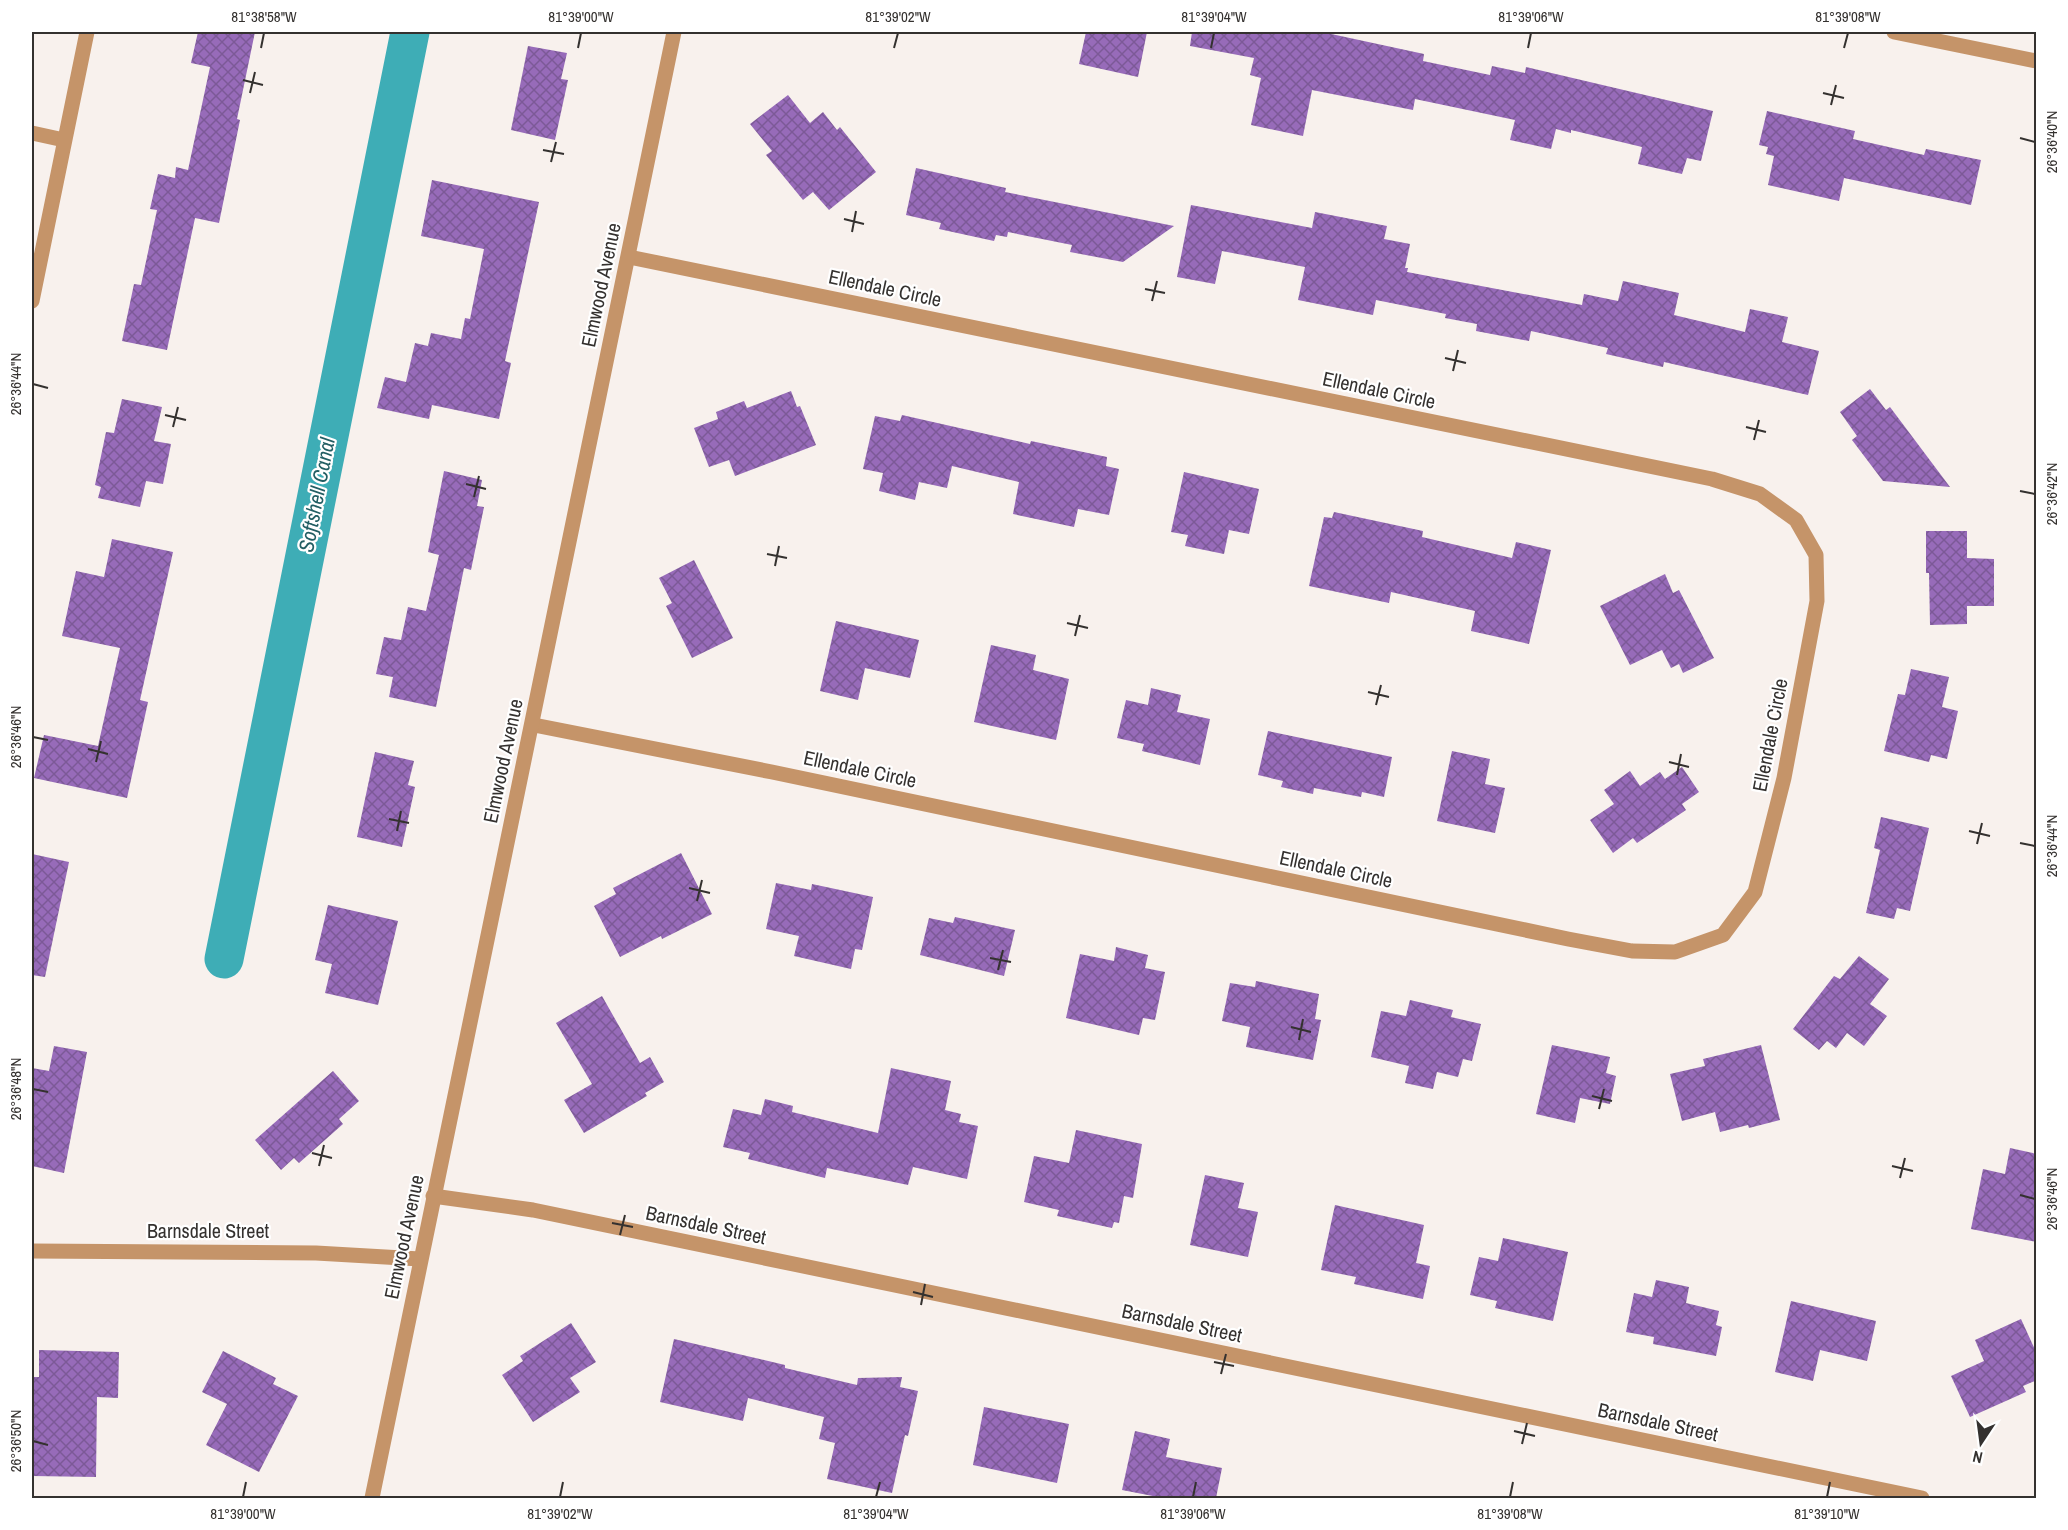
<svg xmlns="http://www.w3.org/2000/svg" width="2068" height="1530" font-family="'Archivo Narrow',sans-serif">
<defs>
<pattern id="building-cross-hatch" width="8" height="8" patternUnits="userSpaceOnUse" patternTransform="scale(1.5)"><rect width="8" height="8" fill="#976bb9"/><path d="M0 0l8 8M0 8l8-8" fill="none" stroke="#7c5997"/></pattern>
</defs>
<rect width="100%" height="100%" fill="#f8f1ed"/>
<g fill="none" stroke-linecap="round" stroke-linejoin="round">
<path stroke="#3eadb6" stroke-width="39" d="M224 959 410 32"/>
</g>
<g fill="url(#building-cross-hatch)">
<path d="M198 32H255L237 119 240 120 219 223 195 218 167 350 122 341 134 284 141 285 157 210 150 209 158 174 175 178 176 167 188 170 210 67 191 63Z"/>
<path d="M1086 32H1147L1138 77 1079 64Z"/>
<path d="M1192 32H1322L1424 54 1423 61 1490 75 1492 66 1525 73 1526 67 1713 111 1701 161 1687 158 1682 174 1638 164 1642 147 1571 130V133L1556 129 1551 149 1510 140 1515 120 1415 99 1413 110 1312 90 1303 136 1251 125 1261 78 1250 75 1254 58 1190 46Z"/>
<path d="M528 46 567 53 561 79 568 80 555 140 511 130Z"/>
<path d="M788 95 810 123 823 112 837 130 840 127 876 172 829 210 813 192 803 200 766 155 772 151 750 124Z"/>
<path d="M1767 111 1855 131 1853 139 1924 155 1926 149 1981 160 1971 205 1844 178 1839 201 1768 185 1774 156 1766 154 1768 147 1759 145Z"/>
<path d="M916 168 1006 188 1005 192 1174 226 1123 262 1070 252 1072 245 1008 232 1007 237 996 235 994 241 939 229 941 223 906 215Z"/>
<path d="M432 180 539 202 505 361 511 363 499 419 432 405 429 419 377 408 385 377 406 382 415 343 428 346 431 333 461 339 465 318 470 319 484 249 421 236Z"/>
<path d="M1191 205 1312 228 1315 212 1387 226 1384 239 1410 244 1405 268H1408L1407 272 1582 305 1584 294 1618 301 1623 281 1679 293 1674 315 1745 332 1750 309 1788 317 1782 342 1819 351 1808 395 1664 362 1663 367 1606 354 1608 348 1531 331 1529 341 1476 331 1477 324 1445 318 1446 314 1376 300 1373 315 1298 300 1305 267 1222 251 1215 284 1177 277Z"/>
<path d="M1870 389 1886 410 1890 407 1950 487 1883 481 1852 440 1857 436 1840 412Z"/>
<path d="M791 391 797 407 800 406 816 445 735 476 729 460 709 467 694 428 718 419 716 412 744 401 747 408Z"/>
<path d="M122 399 162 407 154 441 171 444 163 484 146 481 140 507 98 498 101 487 95 485 106 432 114 433Z"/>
<path d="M902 415 1030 444 1031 441 1107 457 1106 466 1119 469 1109 515 1078 509 1074 527 1013 514 1019 482 952 466 947 488 919 482 915 500 879 491 883 473 863 469 875 416 900 421Z"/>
<path d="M444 471 482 480 477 506 484 507 471 570 464 568 436 707 389 697 393 677 376 674 384 637 401 640 408 607 426 611 439 555 428 552Z"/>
<path d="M1184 472 1259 489 1249 534 1229 530 1224 554 1185 546 1188 535 1171 532Z"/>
<path d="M1334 512 1423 531 1422 537 1512 558 1516 542 1551 550 1529 644 1471 631 1475 611 1391 592 1389 603 1309 586 1324 517 1332 518Z"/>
<path d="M1926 531H1967V558L1994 559V606H1967V624L1930 625 1929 573H1926Z"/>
<path d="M112 539 173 552 140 700 148 702 127 798 34 778 44 735 98 746 120 648 62 636 76 571 104 577Z"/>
<path d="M694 560 733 638 692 658 666 606 672 603 659 578Z"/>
<path d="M1665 574 1673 593 1679 590 1714 658 1683 673 1679 664 1671 668 1662 650 1630 665 1600 606Z"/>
<path d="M836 621 919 640 910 678 865 668 858 700 820 691Z"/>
<path d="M991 645 1036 655 1033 670 1069 679 1056 740 974 722Z"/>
<path d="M1911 669 1949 677 1942 707 1958 711 1947 759 1931 755 1929 762 1884 751 1898 694 1905 695Z"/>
<path d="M1151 688 1181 695 1177 712 1210 719 1200 765 1142 751 1144 744 1117 738 1126 700 1148 705Z"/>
<path d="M1268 731 1392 757 1384 797 1362 792 1361 797 1314 788 1313 794 1281 787 1283 781 1258 775Z"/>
<path d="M1452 751 1490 759 1485 784 1505 788 1495 833 1437 821Z"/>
<path d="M375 752 414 761 408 785 415 787 402 847 357 837Z"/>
<path d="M1682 767 1699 792 1682 804 1686 810 1637 843 1633 838 1613 853 1590 820 1614 804 1604 790 1630 771 1640 786 1660 772 1665 779Z"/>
<path d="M1881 817 1929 828 1910 911 1897 908 1894 919 1866 913 1880 850 1874 848Z"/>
<path d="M681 853 712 914 662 939 661 936 620 957 594 906 616 894 613 888Z"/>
<path d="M32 854 69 862 45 977 32 975Z"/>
<path d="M776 883 811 890 812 884 873 897 862 950 855 949 851 969 794 956 799 936 766 929Z"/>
<path d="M328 905 398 921 378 1005 325 993 332 964 315 960Z"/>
<path d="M955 917 1015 930 1004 976 920 955 929 918 953 923Z"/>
<path d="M1116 947 1148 955 1145 968 1165 972 1155 1020 1143 1018 1139 1035 1066 1018 1080 954 1114 961Z"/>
<path d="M1859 956 1889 979 1870 1004 1887 1016 1864 1046 1847 1033 1836 1048 1827 1041 1819 1050 1793 1029 1834 976 1840 979Z"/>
<path d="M1256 981 1319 994 1315 1019 1321 1020 1313 1060 1246 1047 1250 1027 1222 1021 1230 983 1255 987Z"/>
<path d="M602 996 640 1063 650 1057 664 1082 645 1093 647 1096 584 1133 564 1100 592 1084 556 1023Z"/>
<path d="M1410 1000 1453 1010 1451 1017 1481 1024 1472 1061 1463 1059 1458 1077 1437 1072 1433 1089 1405 1083 1409 1066 1371 1057 1381 1011 1406 1016Z"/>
<path d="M1552 1045 1610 1057 1606 1073 1616 1076 1610 1104 1580 1098 1575 1123 1536 1114Z"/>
<path d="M1761 1045 1780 1120 1749 1128 1748 1125 1720 1132 1715 1112 1682 1121 1670 1074 1705 1066 1703 1059Z"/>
<path d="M54 1046 87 1052 64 1173 32 1166V1068L49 1071Z"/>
<path d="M891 1068 951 1081 945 1110 961 1114 959 1122 978 1126 967 1179 913 1167 908 1185 827 1168 825 1178 748 1159 750 1153 723 1147 733 1109 761 1115 765 1099 793 1106 792 1112 878 1133Z"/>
<path d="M333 1071 359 1101 339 1119 343 1124 299 1163 294 1158 281 1170 255 1140Z"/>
<path d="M1076 1130 1142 1144 1133 1198 1124 1196 1119 1223 1114 1222 1112 1228 1057 1216 1059 1210 1024 1202 1034 1156 1069 1163Z"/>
<path d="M2010 1148 2037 1154V1242L1971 1229 1983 1169 2005 1174Z"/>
<path d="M1205 1175 1244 1183 1238 1208 1258 1212 1248 1257 1190 1245Z"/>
<path d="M1335 1205 1424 1225 1416 1263 1430 1266 1423 1299 1354 1284 1356 1277 1321 1270Z"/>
<path d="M1503 1238 1568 1252 1553 1321 1495 1308 1497 1301 1470 1295 1479 1257 1498 1261Z"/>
<path d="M1656 1280 1689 1287 1686 1303 1719 1311 1716 1325 1722 1327 1716 1356 1653 1344 1654 1337 1626 1332 1634 1293 1652 1297Z"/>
<path d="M1791 1301 1876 1321 1867 1361 1820 1350 1813 1381 1775 1372Z"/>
<path d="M2021 1319 2037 1354V1380L2023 1386 2026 1392 1970 1417 1951 1376 1984 1361 1975 1340Z"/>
<path d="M571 1323 596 1362 570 1378 580 1392 533 1422 502 1375 523 1361 520 1356Z"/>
<path d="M674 1339 785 1365V1368L857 1385 858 1378 902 1377 900 1387 918 1391 908 1436 905 1435 892 1493 827 1479 835 1443 819 1439 824 1417 748 1398 743 1421 660 1402Z"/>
<path d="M39 1350 119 1352 118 1398 97 1397 96 1477 32 1476V1377H39Z"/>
<path d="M223 1351 276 1378 273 1384 298 1396 259 1472 206 1445 227 1404 202 1392Z"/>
<path d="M984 1407 1069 1424 1057 1483 973 1465Z"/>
<path d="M1135 1431 1170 1439 1166 1457 1222 1468 1216 1498H1163L1122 1490Z"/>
</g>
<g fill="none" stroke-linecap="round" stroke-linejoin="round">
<g stroke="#c59469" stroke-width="15">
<path d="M1894 32 2036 61"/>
<path d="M32 133 64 140"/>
<path d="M32 301 87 32"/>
<path d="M534 725 772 772 1568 939 1632 951 1675 952 1723 935 1755 892 1784 778 1817 601 1816 555 1796 520 1760 494 1712 479 629 257"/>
<path d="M433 1196 533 1210 1922 1498"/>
<path d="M32 1251 316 1253 420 1259"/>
<path d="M372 1498C471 1009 577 521 674 32"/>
</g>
</g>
<path fill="none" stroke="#34312f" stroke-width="2" d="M261 48 264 33M578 48 581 33M894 48 898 33M1211 48 1214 33M1528 48 1531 33M1844 48 1848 33M243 80 263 85M250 93 255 72M1823 93 1844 98M1831 105 1836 85M2020 138 2035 142M543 150 564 154M551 162 556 142M844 219 864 224M852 232 856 211M1145 289 1165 293M1152 301 1157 281M1445 358 1466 363M1453 371 1458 350M33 384 48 388M165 415 186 420M173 427 178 407M1746 427 1766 432M1754 440 1759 420M466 484 486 489M2020 491 2035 494M474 497 479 476M767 554 787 558M775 566 779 546M1067 623 1088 628M1075 636 1080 615M1368 692 1389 697M1376 705 1381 685M33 737 48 740M88 749 108 754M96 762 101 741M1669 762 1689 767M1677 775 1681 754M389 819 409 823M397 831 401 811M1969 831 1990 836M2020 843 2035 846M1977 844 1982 823M689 888 710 893M697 901 702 880M990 958 1011 962M998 970 1003 950M1291 1027 1311 1032M1299 1040 1303 1019M33 1089 48 1092M1592 1096 1612 1101M1599 1109 1604 1089M312 1153 332 1158M319 1166 324 1145M1892 1166 1913 1171M1900 1178 1905 1158M2020 1195 2035 1199M612 1223 633 1227M620 1235 625 1215M913 1292 933 1297M921 1305 925 1284M1214 1362 1234 1366M1221 1374 1226 1354M1514 1431 1535 1436M33 1441 48 1445M1522 1444 1527 1423M243 1497 246 1482M560 1497 563 1482M876 1497 880 1482M1193 1497 1196 1482M1510 1497 1513 1482M1827 1497 1830 1482"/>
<g text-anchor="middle" stroke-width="4.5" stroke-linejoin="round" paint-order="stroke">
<g font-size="20" fill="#34312f" stroke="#fff">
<text transform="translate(601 285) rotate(-78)" y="7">Elmwood Avenue</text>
<text transform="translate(885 288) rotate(12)" y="7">Ellendale Circle</text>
<text transform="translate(1379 390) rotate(12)" y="7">Ellendale Circle</text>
<text transform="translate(1770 735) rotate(-79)" y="7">Ellendale Circle</text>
<text transform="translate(503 761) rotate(-78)" y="7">Elmwood Avenue</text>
<text transform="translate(860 769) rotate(12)" y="7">Ellendale Circle</text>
<text transform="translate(1336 869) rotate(12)" y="7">Ellendale Circle</text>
<text transform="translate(706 1225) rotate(12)" y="7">Barnsdale Street</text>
<text x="208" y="1238">Barnsdale Street</text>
<text transform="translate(404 1237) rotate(-78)" y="7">Elmwood Avenue</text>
<text transform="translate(1182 1323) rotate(12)" y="7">Barnsdale Street</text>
<text transform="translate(1658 1422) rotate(12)" y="7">Barnsdale Street</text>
</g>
<g font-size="21" font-style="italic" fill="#225e63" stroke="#fff">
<text transform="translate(317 495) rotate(-79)" y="7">Softshell Canal</text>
</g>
</g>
<rect width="2068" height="1530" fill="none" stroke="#ffffff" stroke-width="66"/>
<g transform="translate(1981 1443) rotate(193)" stroke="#ffffff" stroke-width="4.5" paint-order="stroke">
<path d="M0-4.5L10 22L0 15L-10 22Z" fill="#34312f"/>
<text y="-9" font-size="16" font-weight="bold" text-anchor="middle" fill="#34312f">N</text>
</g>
<rect x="33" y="33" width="2002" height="1464" fill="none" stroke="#34312f" stroke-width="2"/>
<g font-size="15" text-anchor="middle" fill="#34312f">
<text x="264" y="22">81°38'58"W</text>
<text x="581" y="22">81°39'00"W</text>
<text x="898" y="22">81°39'02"W</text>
<text x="1214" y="22">81°39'04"W</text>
<text x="1531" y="22">81°39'06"W</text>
<text x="1848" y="22">81°39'08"W</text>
<text transform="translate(2052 142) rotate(-90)" y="5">26°36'40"N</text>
<text transform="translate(16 384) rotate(-90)" y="5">26°36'44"N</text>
<text transform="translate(2052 494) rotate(-90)" y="5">26°36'42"N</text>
<text transform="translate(16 737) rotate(-90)" y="5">26°36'46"N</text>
<text transform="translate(2052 846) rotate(-90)" y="5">26°36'44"N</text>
<text transform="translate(16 1089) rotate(-90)" y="5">26°36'48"N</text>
<text transform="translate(2052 1199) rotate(-90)" y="5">26°36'46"N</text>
<text transform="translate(16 1441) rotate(-90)" y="5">26°36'50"N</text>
<text x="243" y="1519">81°39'00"W</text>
<text x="560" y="1519">81°39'02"W</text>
<text x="876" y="1519">81°39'04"W</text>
<text x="1193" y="1519">81°39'06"W</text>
<text x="1510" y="1519">81°39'08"W</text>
<text x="1827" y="1519">81°39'10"W</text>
</g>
</svg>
